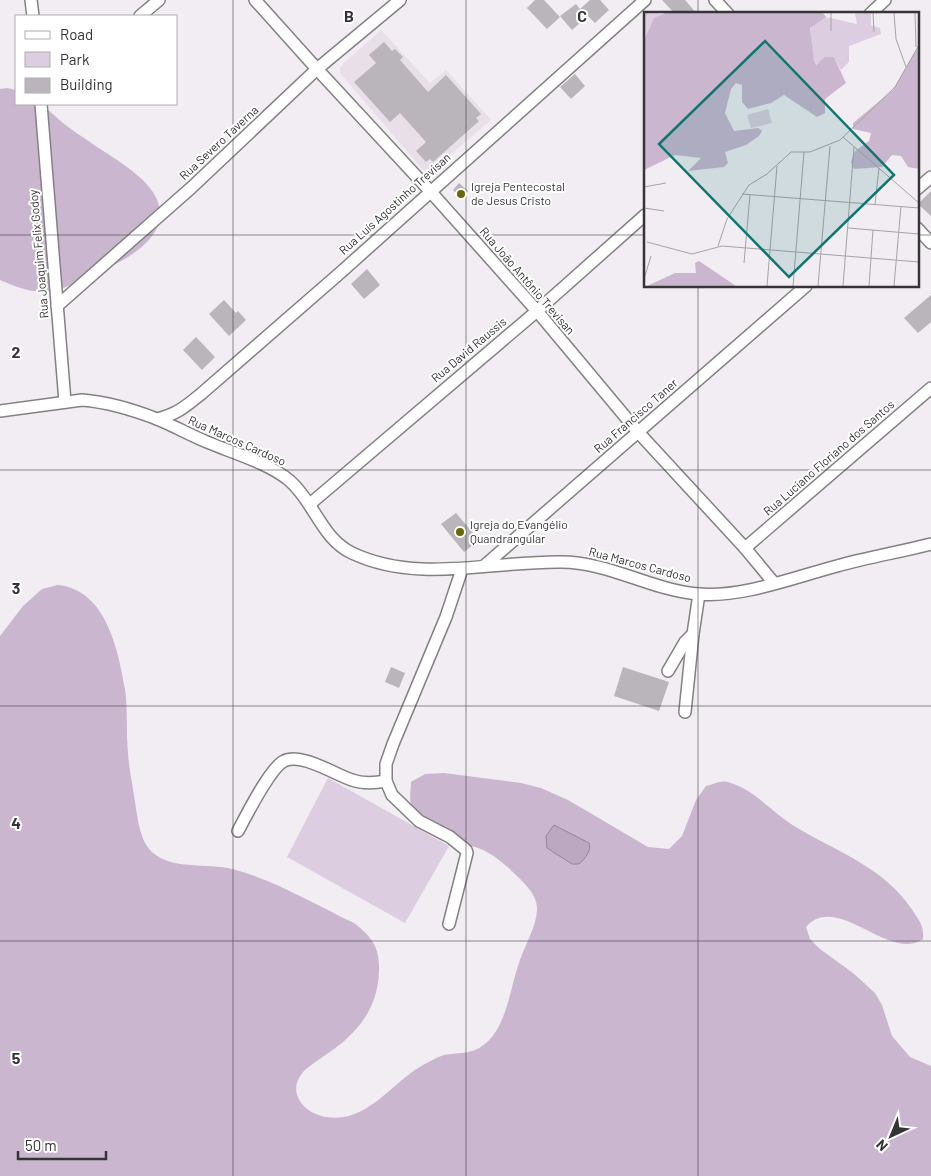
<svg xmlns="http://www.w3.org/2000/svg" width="931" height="1176" font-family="Barlow,sans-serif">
<rect width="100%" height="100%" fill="#f1edf2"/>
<path fill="#e8dfe9" d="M381 30 430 83 446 70 491 120 433 169 423 170 340 73V67Z"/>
<path fill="#ddcde0" d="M328 778 449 846 405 923 287 857Z"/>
<g fill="#cbb6cf">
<path d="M7 88 16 90V104C23 104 33 102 39 104 45 106 57 118 63 123 71 129 79 135 87 140 109 156 149 176 158 202 170 239 123 261 97 273 82 280 68 288 51 291 33 294 16 287 0 280V89Z"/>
<path d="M58 585C106 590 118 649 125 689 128 710 126 732 128 753 129 770 133 786 135 802 137 815 139 831 145 843 160 871 202 863 228 868 269 877 316 905 354 923 372 937 380 947 379 972 378 1001 365 1023 343 1042 331 1052 317 1060 305 1070 285 1090 302 1113 326 1117 367 1124 392 1082 423 1065 429 1062 437 1057 444 1055 454 1053 465 1054 475 1050 506 1037 509 991 519 963 524 947 538 924 537 907 536 895 527 886 519 878 507 866 494 854 478 848 468 844 455 844 444 841 428 836 415 821 411 805 409 798 411 789 411 782L425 774 444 773 521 783 541 788 568 800 648 847 669 849 682 836 696 800 706 786C713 784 722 780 728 782 753 789 770 810 791 824 834 851 884 866 913 911 920 922 924 926 923 939 890 963 837 891 806 927L810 939 820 949 853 973 875 993 882 1005 892 1036 910 1057 931 1066V1176H0V636L23 606 42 589Z"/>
</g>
<path fill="#bca8c0" stroke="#948597" d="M554 825 589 843C592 850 585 859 579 864H572L547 848 546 836Z"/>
<g fill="#b9b5ba">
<path d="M535 0H544L560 17 547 29 527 8Z"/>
<path d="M590 0H600L609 10 595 23 588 16 572 30 560 16 576 4 580 9Z"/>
<path d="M662 0H685L697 14H675Z"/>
<path d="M384 42 392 51 395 49 403 57 400 60 428 92 446 75 481 114 476 118 479 121 433 162 430 159 426 162 416 151 426 142 400 113 390 122 354 82 376 63 369 55Z"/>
<path d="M575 74 585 86 571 99 560 87Z"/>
<path d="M459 183 468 191 461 198 453 190Z"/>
<path d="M931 191V216L918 204Z"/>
<path d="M367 269 380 285 364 299 351 284Z"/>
<path d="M931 295V322L918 333 904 318Z"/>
<path d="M224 300 236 313 238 311 246 320 229 336 209 314Z"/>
<path d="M196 337 215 357 202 370 183 350Z"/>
<path d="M456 513 479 540 464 552 441 524Z"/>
<path d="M391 667 405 673 399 688 385 682Z"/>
<path d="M623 667 669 682 659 711 614 696Z"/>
</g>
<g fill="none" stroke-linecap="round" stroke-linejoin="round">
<g stroke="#848084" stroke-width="14">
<g id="minor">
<path d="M31 0 33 16"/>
<path d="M255 0 317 69 430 191 537 311 638 432 745 548 774 583"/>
<path d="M715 0 728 14"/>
<path d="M870 14 885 0"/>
<path d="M140 16 159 0"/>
<path d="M41 104 65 402"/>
<path d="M917 189 931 177"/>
<path d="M917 228 931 243"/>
<path d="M57 306 191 188 317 69 400 0"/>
<path d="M0 411 82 400C107 402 134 410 157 419 174 426 190 435 207 442 233 453 269 463 290 481 314 502 322 539 352 553 417 584 492 561 561 562 609 562 651 590 698 594 742 598 795 577 837 566 868 557 900 552 931 544"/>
<path d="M157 419C177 414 185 407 201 394L340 273 645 0"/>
<path d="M310 504 537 311 645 215"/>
<path d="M745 548 931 388"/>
<path d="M484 566 806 286"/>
<path d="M668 671 685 642 693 634"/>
<path d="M685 712 693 634 699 594"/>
<path d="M238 831C246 816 270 768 284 761 301 752 336 775 352 780 363 784 375 783 386 781"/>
<path d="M449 924 467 853 466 850 450 837 419 821 392 795 386 781V764L393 744 446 617 462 569"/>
</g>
</g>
<use href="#minor" stroke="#fff" stroke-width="11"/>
</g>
<path fill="none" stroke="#353436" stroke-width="1" stroke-opacity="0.55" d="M233 0V1176M466 0V1176M698 0V14M0 235H645M917 235H931M698 286V1176M0 470H931M0 706H931M0 941H931"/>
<g fill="#676905" stroke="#fff" stroke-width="2">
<circle cx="461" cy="194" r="5"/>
<circle cx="460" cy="532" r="5"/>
</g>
<g text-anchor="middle" stroke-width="4" stroke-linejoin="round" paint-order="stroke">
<g font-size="12" fill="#353436" stroke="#fff">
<text transform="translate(219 143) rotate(-43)" y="4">Rua Severo Taverna</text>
<text transform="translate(395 204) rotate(-42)" y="4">Rua Luís Agostinho Trevisan</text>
<text transform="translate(39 254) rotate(-95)" y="4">Rua Joaquim Felix Godoy</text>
<text transform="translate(527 281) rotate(49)" y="4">Rua João Antônio Trevisan</text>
<text transform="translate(469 350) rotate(-40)" y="4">Rua David Raussis</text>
<text transform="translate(636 416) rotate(-41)" y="4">Rua Francisco Taner</text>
<text transform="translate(237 441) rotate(24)" y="4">Rua Marcos Cardoso</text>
<text transform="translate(829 458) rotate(-41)" y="4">Rua Luciano Floriano dos Santos</text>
<text transform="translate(640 565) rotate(15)" y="4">Rua Marcos Cardoso</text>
</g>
<g font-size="12" fill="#353436" stroke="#fff" text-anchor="start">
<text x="471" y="191">Igreja Pentecostal<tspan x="471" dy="14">de Jesus Cristo</tspan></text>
<text x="470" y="529">Igreja do Evangélio<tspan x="470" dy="14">Quandrangular</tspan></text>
</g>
</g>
<g transform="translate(644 12)">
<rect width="275" height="275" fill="#f1edf2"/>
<path d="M0 1 22 2 10 6 0 28ZM211 1H227V13L236 16 237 22 205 34V50L197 58 190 45 171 52 166 34 167 12 182 5 213 12ZM124 97 128 111 107 116 103 103Z" fill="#ddcde0"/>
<path d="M21 1H179L182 5 166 16 170 49 172 53 181 45H190L202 71 181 87V101L173 105 140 83 127 91 104 97 98 90V73L92 71 87 77 81 101 90 119 114 116 118 119 115 124 102 133 81 140 84 151 80 155 44 159 57 146 31 143 0 158V28L10 6ZM275 33V157L264 155 257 144 248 143 238 155 210 157 207 150 211 139 225 129 227 121 209 117V111L249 78ZM55 249 92 274H3L31 261H52L51 251Z" fill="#cbb6cf"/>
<path fill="none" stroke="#a6a3a7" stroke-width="1" d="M187 1V19M229 1 230 20M250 1 252 27 262 55M271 1 272 35M199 125 275 191M0 175 22 171M98 182 275 196M231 192 235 156M0 196 20 199M204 216 275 222M0 227V256M3 230 48 242 78 234 275 250M74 234 83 207 105 173 123 162 147 140H166L196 128 251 75 275 33M100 251 106 183M0 267 7 244M123 274 133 154M149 274 160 140M174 274 186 134M199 274 210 135M225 274 229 218M250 274 257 194"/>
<path fill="#0f766e" fill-opacity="0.15" stroke="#0f766e" stroke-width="2.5" d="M121 29 250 163 145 265 15 132Z"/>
<rect width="275" height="275" fill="none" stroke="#353436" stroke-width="2.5"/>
</g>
<g font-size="16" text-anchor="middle" font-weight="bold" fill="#353436" stroke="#fff" stroke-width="4" stroke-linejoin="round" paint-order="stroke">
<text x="349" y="22">B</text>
<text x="582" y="22">C</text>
<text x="16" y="358">2</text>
<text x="16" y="594">3</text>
<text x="16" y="829">4</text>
<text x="16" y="1064">5</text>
</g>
<rect x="15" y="15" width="162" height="90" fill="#ffffff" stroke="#aeaeaf"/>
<rect x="25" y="31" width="25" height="8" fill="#ffffff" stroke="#aeaeaf"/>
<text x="60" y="40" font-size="15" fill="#353436">Road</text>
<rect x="25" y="52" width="25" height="15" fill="#ddcde0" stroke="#aeaeaf"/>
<text x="60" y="65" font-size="15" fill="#353436">Park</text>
<rect x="25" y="78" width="25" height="15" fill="#b9b5ba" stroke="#aeaeaf"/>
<text x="60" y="90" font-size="15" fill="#353436">Building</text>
<g transform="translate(891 1136) rotate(224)" stroke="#ffffff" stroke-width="4" paint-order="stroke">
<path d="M0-4L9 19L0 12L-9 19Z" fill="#353436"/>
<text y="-8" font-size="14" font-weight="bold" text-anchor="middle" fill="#353436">N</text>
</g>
<path d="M18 1151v8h88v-8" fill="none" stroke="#353436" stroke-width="2.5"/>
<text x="25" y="1151" font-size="15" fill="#353436" stroke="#ffffff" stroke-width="4" paint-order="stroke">50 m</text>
</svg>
